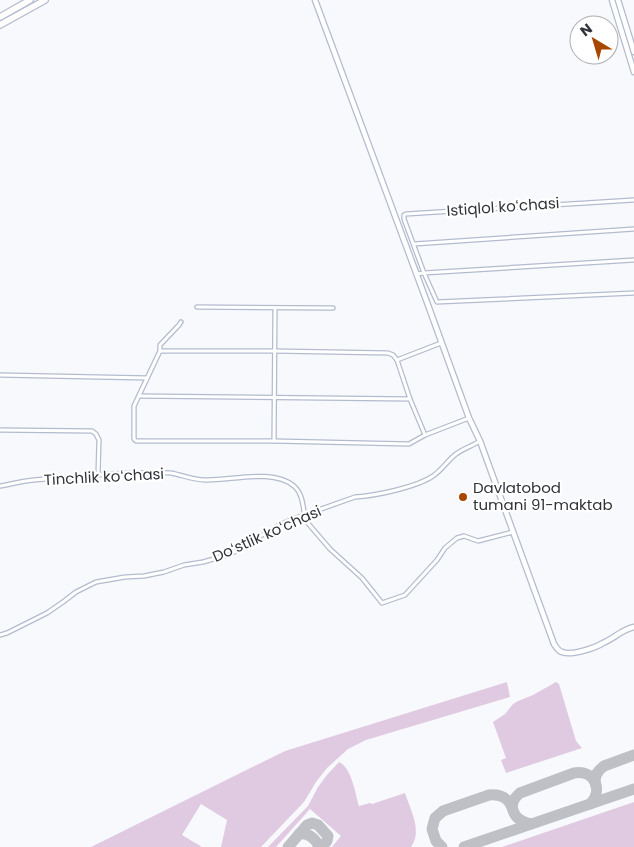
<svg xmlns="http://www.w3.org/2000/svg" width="634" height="847" font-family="Poppins,sans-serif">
<rect width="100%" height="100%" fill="#f8f9fd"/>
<g fill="#e0cae1">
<path d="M507 682 510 697 366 740 348 749 327 768 316 782 304 802 261 847H221L227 820 201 804 182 835 202 847H91L285 751Z"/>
<path d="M556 682 559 684 576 741 582 748 506 773 501 760 506 758 493 722 505 714 513 704 518 701 533 695Z"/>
<path d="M339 762C352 768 355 793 359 806L370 803 372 804 405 793C410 809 423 831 411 847H332L341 836 310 809 276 847H268L308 806 318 787 327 775Z"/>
<path d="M634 802V847H502Z"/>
</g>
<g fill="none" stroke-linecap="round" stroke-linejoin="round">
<g stroke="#bec0c5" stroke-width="11">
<path d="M596 786C593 777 597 771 604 766L634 755"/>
<path d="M531 824C514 821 505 805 520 793L574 773C594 769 604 790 590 804"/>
<path d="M299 834C308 832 316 839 319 847"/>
<path d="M288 847 307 825 312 823 318 825 328 836 327 841 322 847"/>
<path d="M442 847 436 841 432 829 435 818 443 811 489 795C501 794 509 798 513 810"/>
<path d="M464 847 634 789"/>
</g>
<g stroke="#b3bbce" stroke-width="5.5">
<g id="street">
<path d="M414 244 634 229"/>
<path d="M634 260 424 273 437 302 634 293"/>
<path d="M417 274 424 273 404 219V215L406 214 634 200"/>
<path d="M197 307 333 308"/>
<path d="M441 343 397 360 393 355 388 353 274 351H160L134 406V439L136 441H274L409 444 425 435 469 418"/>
<path d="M160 351V345L179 325 181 322"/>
<path d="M397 360 410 399 425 435"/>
<path d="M0 375 147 378"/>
<path d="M139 396 410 399"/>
<path d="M0 430 92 431 96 434 99 440 98 474"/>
<path d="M274 441 275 309"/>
<path d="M0 486C11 484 23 481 34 480 43 479 52 479 61 478 83 476 106 474 129 473 143 473 157 472 171 473 182 475 193 480 205 480 231 481 272 468 294 486 303 494 303 507 305 518L306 521 330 549 362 578 382 603 405 595 437 560 445 548 457 538 464 536 478 541 513 532"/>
<path d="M0 635 7 633 47 613 63 602 76 592 96 582 125 577 144 576 164 572 184 565 203 562 231 554 279 525 293 519 355 497C375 496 417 487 433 476 442 470 447 461 456 454 463 449 472 446 480 441"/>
</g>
</g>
<g stroke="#b3bbce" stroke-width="7">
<g id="secondary">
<path d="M315 0 428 305 469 418 480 441 554 644C556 647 558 651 562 652 571 656 595 648 603 643 615 638 621 630 634 627"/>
<path d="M612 0 634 72"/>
<path d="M618 0 634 52"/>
</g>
</g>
<g stroke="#b3bbce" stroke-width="8">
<g id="highway">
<path d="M0 17 30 0"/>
<path d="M0 25 45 0"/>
</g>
</g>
<use href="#street" stroke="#fff" stroke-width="3"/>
<use href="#secondary" stroke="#fff" stroke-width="4.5"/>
<use href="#highway" stroke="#fff" stroke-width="5.5"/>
</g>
<circle fill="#a84700" stroke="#fff" stroke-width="2" cx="463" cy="497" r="5"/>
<g text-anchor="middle" stroke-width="4.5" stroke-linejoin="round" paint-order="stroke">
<g font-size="15" fill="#30333a" stroke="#fff">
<text transform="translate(503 207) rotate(-4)" y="5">Istiqlol koʻchasi</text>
<text transform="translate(104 477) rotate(-3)" y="5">Tinchlik koʻchasi</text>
<text transform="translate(267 534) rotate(-24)" y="5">Doʻstlik koʻchasi</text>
</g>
<g font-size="15" fill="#30333a" stroke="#fff" text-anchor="start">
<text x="473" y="493">Davlatobod<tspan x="473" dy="17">tumani 91-maktab</tspan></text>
</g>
</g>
<g transform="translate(594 40) rotate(322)"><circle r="24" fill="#ffffff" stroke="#acadb0"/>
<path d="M0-4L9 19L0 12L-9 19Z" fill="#a84700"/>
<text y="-8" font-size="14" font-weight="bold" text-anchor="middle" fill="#30333a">N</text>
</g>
</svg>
